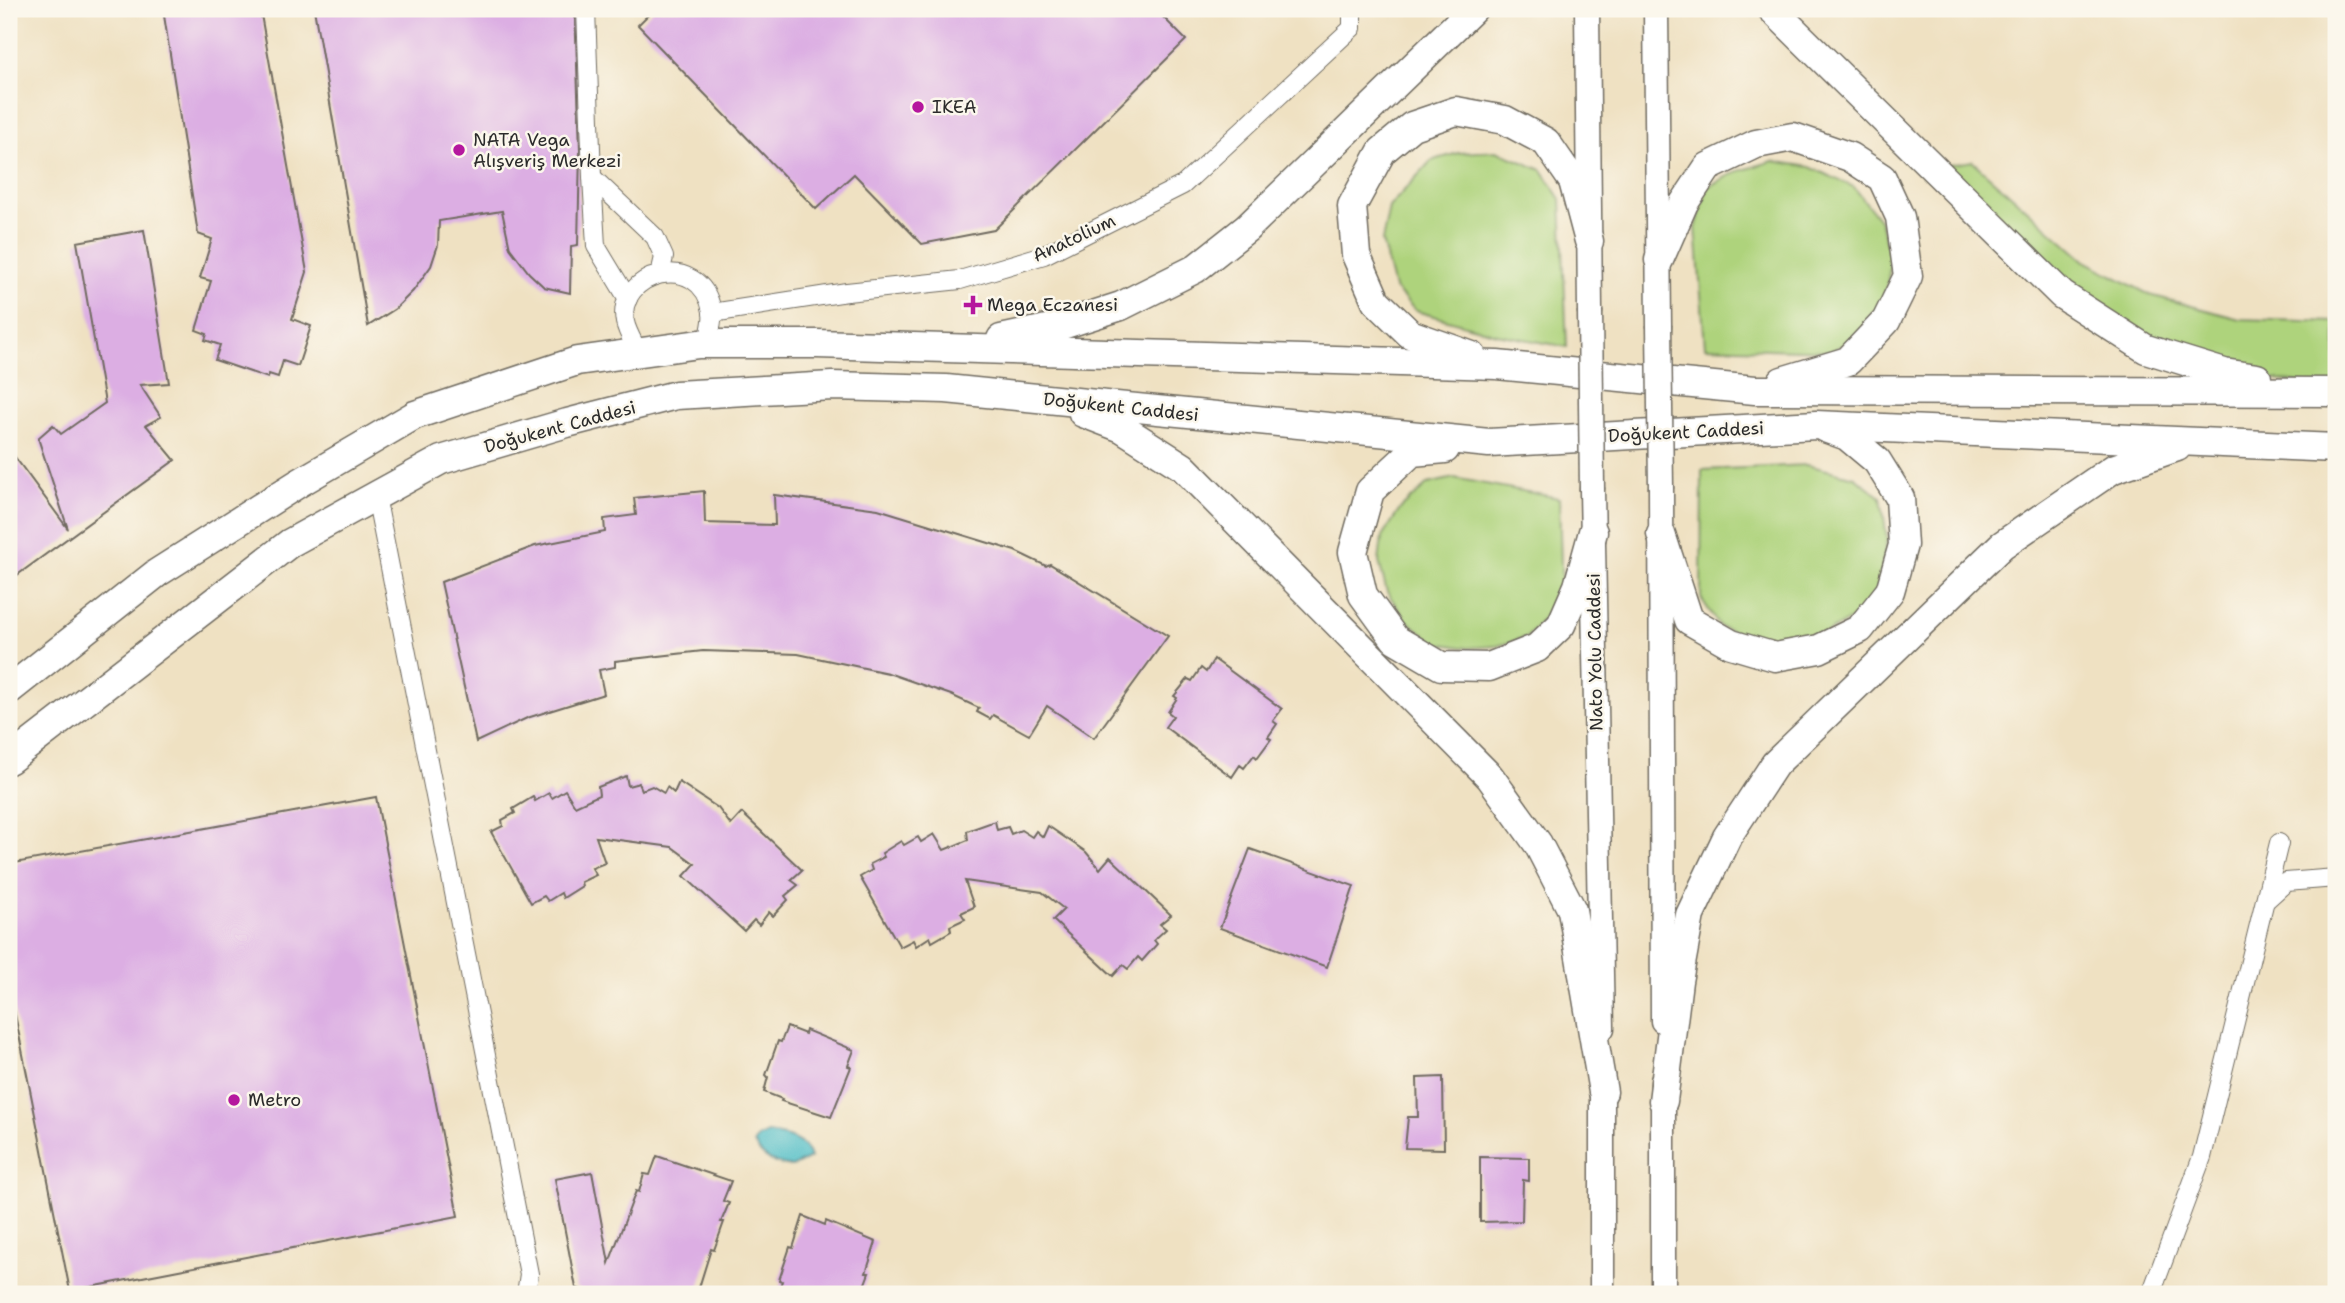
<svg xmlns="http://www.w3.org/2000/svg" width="2345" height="1303" font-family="'Shantell Sans',sans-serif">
<rect width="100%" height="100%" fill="#fbf7ec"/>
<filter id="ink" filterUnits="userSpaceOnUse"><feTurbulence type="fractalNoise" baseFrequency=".0143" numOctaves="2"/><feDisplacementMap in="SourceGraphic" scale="14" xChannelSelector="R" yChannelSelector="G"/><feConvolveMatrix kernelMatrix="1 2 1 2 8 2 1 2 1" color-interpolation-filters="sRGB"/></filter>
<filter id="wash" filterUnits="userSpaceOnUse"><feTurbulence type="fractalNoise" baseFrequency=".00686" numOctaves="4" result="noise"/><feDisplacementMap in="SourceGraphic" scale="28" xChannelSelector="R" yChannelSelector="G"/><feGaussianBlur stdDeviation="1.57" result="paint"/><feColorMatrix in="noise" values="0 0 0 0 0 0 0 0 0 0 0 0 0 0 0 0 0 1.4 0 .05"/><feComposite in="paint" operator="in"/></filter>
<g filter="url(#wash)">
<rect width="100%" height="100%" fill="#efe1c2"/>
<g fill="#aed37c" stroke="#6c7f54" stroke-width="2">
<path d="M1496 151 1542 170 1561 199 1567 347 1497 334 1416 311 1394 288 1382 241 1389 207 1431 161 1458 153Z"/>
<path d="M1773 161 1810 167 1854 187 1880 221 1891 262 1884 301 1856 337 1831 351 1705 347 1696 228 1707 187 1736 172Z"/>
<path d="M1972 161 2085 261 2150 295 2240 319 2336 322V388L2224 373 2146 349 1932 168Z"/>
<path d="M1807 465 1855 477 1881 497 1887 539 1878 589 1858 615 1826 633 1773 645 1720 627 1701 598 1702 470Z"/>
<path d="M1454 478 1559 498 1562 597 1527 637 1497 646 1467 648 1436 643 1406 620 1387 592 1379 562 1382 537 1401 508 1428 484Z"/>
</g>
<path fill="#4fbdc6" stroke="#3d7478" stroke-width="2" d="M767 1133C784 1135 806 1139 810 1158L792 1167C775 1164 762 1160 754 1143L757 1138Z"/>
<g id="blocks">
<g fill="#dcaee3">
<path d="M163 9H260L307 272 292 319 311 326 298 366 283 361 278 377 269 374 268 378 215 360 220 345 205 340 207 334 196 330 211 281 200 278 212 239 198 234Z"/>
<path d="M314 9H575L580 150 578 245 571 246 570 293 544 287 529 273 510 248 502 211 439 221 438 245 431 266 413 291 395 309 368 326Z"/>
<path d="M654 9H1155L1186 40 994 230 922 244 854 174 816 209 638 25Z"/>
<path d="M144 230 169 383 140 385 161 417 146 425 175 460 9 581V449L68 529 38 438 53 425 61 434 105 403 77 242Z"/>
<path d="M704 491 705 523 775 525 774 495 878 509 1015 551 1046 566 1050 564 1168 636 1094 738 1047 706 1029 735 993 715 990 719 977 712 979 708 951 695 888 673 798 654 703 651 615 661V667L599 670 604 694 527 718 476 742 441 582 535 546 605 532 604 519 636 515 634 498Z"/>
<path d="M1214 659 1282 709 1273 721 1277 724 1268 737 1271 739 1257 758 1254 755 1244 768 1240 765 1232 777 1165 727 1173 716 1168 712 1177 698 1174 696 1188 679 1192 681 1201 668 1206 672Z"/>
<path d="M626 776 628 786 639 783 642 790 652 786 664 793 667 787 674 793 679 782 718 808 731 825 742 813 802 870 791 880 798 885 785 896 788 900 773 916 769 912 759 925 754 920 744 931 684 876 695 864 672 847 596 837 605 863 592 868 596 875 581 882 582 886 563 898 561 893 548 901 544 896 531 903 491 832 503 826 502 820 515 813 513 809 533 797 535 801 549 793 552 798 565 790 575 806 599 795 598 787Z"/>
<path d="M376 797 458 1216 70 1291 9 984V864Z"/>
<path d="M995 821 997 830 1008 827 1011 834 1021 830 1032 837 1036 831 1043 837 1048 826 1086 852 1100 869 1110 857 1171 915 1160 924 1166 929 1154 940 1157 944 1142 961 1138 957 1128 969 1123 965 1113 976 1053 920 1064 909 1042 892 965 881 974 907 961 913 965 919 950 926 951 931 932 942 930 937 916 946 913 940 900 947 860 877 872 870 870 864 884 857 882 853 901 841 904 845 918 837 921 842 934 834 944 850 968 840 967 831Z"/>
<path d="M1250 849 1354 886 1327 967 1220 928Z"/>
<path d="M787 1027 805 1034 806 1030 854 1050 848 1066 851 1067 831 1117 781 1101 782 1099 764 1092 768 1077 766 1075 778 1041 781 1042Z"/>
<path d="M1443 1077 1444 1149 1405 1148 1408 1117H1418L1417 1078Z"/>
<path d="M657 1156 731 1181 723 1201 729 1203 721 1222H724L714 1250 711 1249 697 1294H592L576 1288 555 1179 592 1172 609 1263 636 1191 639 1192 644 1174 650 1175Z"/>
<path d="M1480 1157 1529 1158V1181L1523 1180 1522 1221 1480 1222Z"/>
<path d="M803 1216 825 1225 826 1221 876 1242 866 1273H869L861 1294H777L782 1281 779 1280 790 1247 793 1248Z"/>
</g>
</g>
</g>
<g filter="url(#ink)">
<use href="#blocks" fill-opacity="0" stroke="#706b60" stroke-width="2"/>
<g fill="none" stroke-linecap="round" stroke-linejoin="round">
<g stroke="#706b60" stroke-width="20">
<g id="street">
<path d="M586 9 592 177 596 246 628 299"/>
<path d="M592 177 655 237 664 257 660 274"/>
<path d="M712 313 847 292 960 280 1044 255 1183 185 1352 28V9"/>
<path d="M638 352C634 343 627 332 625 322 615 273 700 248 712 311 714 321 709 334 708 344"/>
<path d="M376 496 529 1274 526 1294"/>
<path d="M2265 901 2286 882 2336 878"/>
<path d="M2151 1294 2202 1157 2279 843"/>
</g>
</g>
<g stroke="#706b60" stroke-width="27">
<g id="secondary">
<path d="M1587 9 1590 311"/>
<path d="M1656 9 1659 325"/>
<path d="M1661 489 1663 1021"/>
<path d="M1592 490 1602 1028"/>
<path d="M1602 1294V1075"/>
<path d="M1663 1294V1081"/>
</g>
</g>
<g stroke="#706b60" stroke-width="31">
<g id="primary">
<path d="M1772 9 2062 295 2146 349 2224 373 2257 378"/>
<path d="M1659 260 1684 203 1708 167 1756 144 1793 137 1850 157 1882 178 1900 217 1908 276 1886 321 1848 361 1782 381"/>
<path d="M1001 339 1056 327 1121 306 1195 269 1247 228 1473 9"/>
<path d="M1472 356 1410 334 1376 301 1356 255 1352 206 1382 151 1412 126 1456 111 1505 120 1546 142 1573 181 1589 241"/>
<path d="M1083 413 1122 428 1183 467 1490 777 1538 844 1572 910 1603 1092"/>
<path d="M1445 449 1412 452 1370 491 1353 552 1363 595 1395 639 1441 666 1489 667 1537 648 1561 625 1578 586 1593 532"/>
<path d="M1661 534 1689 620 1731 644 1775 657 1819 649 1860 629 1890 591 1903 545 1900 498 1877 461 1847 436 1825 428"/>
<path d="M9 690 157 573 299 483 415 415 577 361 699 344H817L1497 365 1755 390 2336 392"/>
<path d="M9 760 290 543 441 460 567 423 676 395 832 386 946 389 1489 443 1816 425 2336 448"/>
<path d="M1663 1101 1678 981 1690 915 1727 837 1775 764 2002 545 2113 469 2177 447"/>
</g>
</g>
<use href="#street" stroke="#fff" stroke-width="18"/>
<use href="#secondary" stroke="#fff" stroke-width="24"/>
<use href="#primary" stroke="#fff" stroke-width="28"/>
<g stroke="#706b60" stroke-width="27" stroke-linecap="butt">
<g id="secondary-bridge">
<path d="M1590 311 1592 490"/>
<path d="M1659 325 1661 489"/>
</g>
</g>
<use href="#secondary-bridge" stroke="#fff" stroke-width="24"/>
</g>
</g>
<g fill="#b5179e" stroke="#fbf7ec" stroke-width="2.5">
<circle cx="918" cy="107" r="7"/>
<circle cx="459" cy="150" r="7"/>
<path d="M969.5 294.5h7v7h7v7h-7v7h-7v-7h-7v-7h7z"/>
<circle cx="234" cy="1100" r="7"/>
</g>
<g text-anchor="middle" stroke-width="5" stroke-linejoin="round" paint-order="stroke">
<g font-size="18" fill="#2b2b2b" stroke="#fbf7ec" text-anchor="start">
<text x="932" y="113">IKEA</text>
<text x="473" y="146">NATA Vega<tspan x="473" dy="21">Alışveriş Merkezi</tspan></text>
<text x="987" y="311">Mega Eczanesi</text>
<text x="248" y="1106">Metro</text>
</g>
<g font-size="18" fill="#2b2b2b" stroke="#fbf7ec">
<text transform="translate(1074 238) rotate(-25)" y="6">Anatolium</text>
<text transform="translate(1121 407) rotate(6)" y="6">Doğukent Caddesi</text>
<text transform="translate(560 427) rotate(-15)" y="6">Doğukent Caddesi</text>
<text transform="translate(1686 432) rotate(-3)" y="6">Doğukent Caddesi</text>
<text transform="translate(1595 652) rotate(-91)" y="6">Nato Yolu Caddesi</text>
</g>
</g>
<rect width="2345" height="1303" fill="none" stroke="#fbf7ec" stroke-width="35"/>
</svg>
